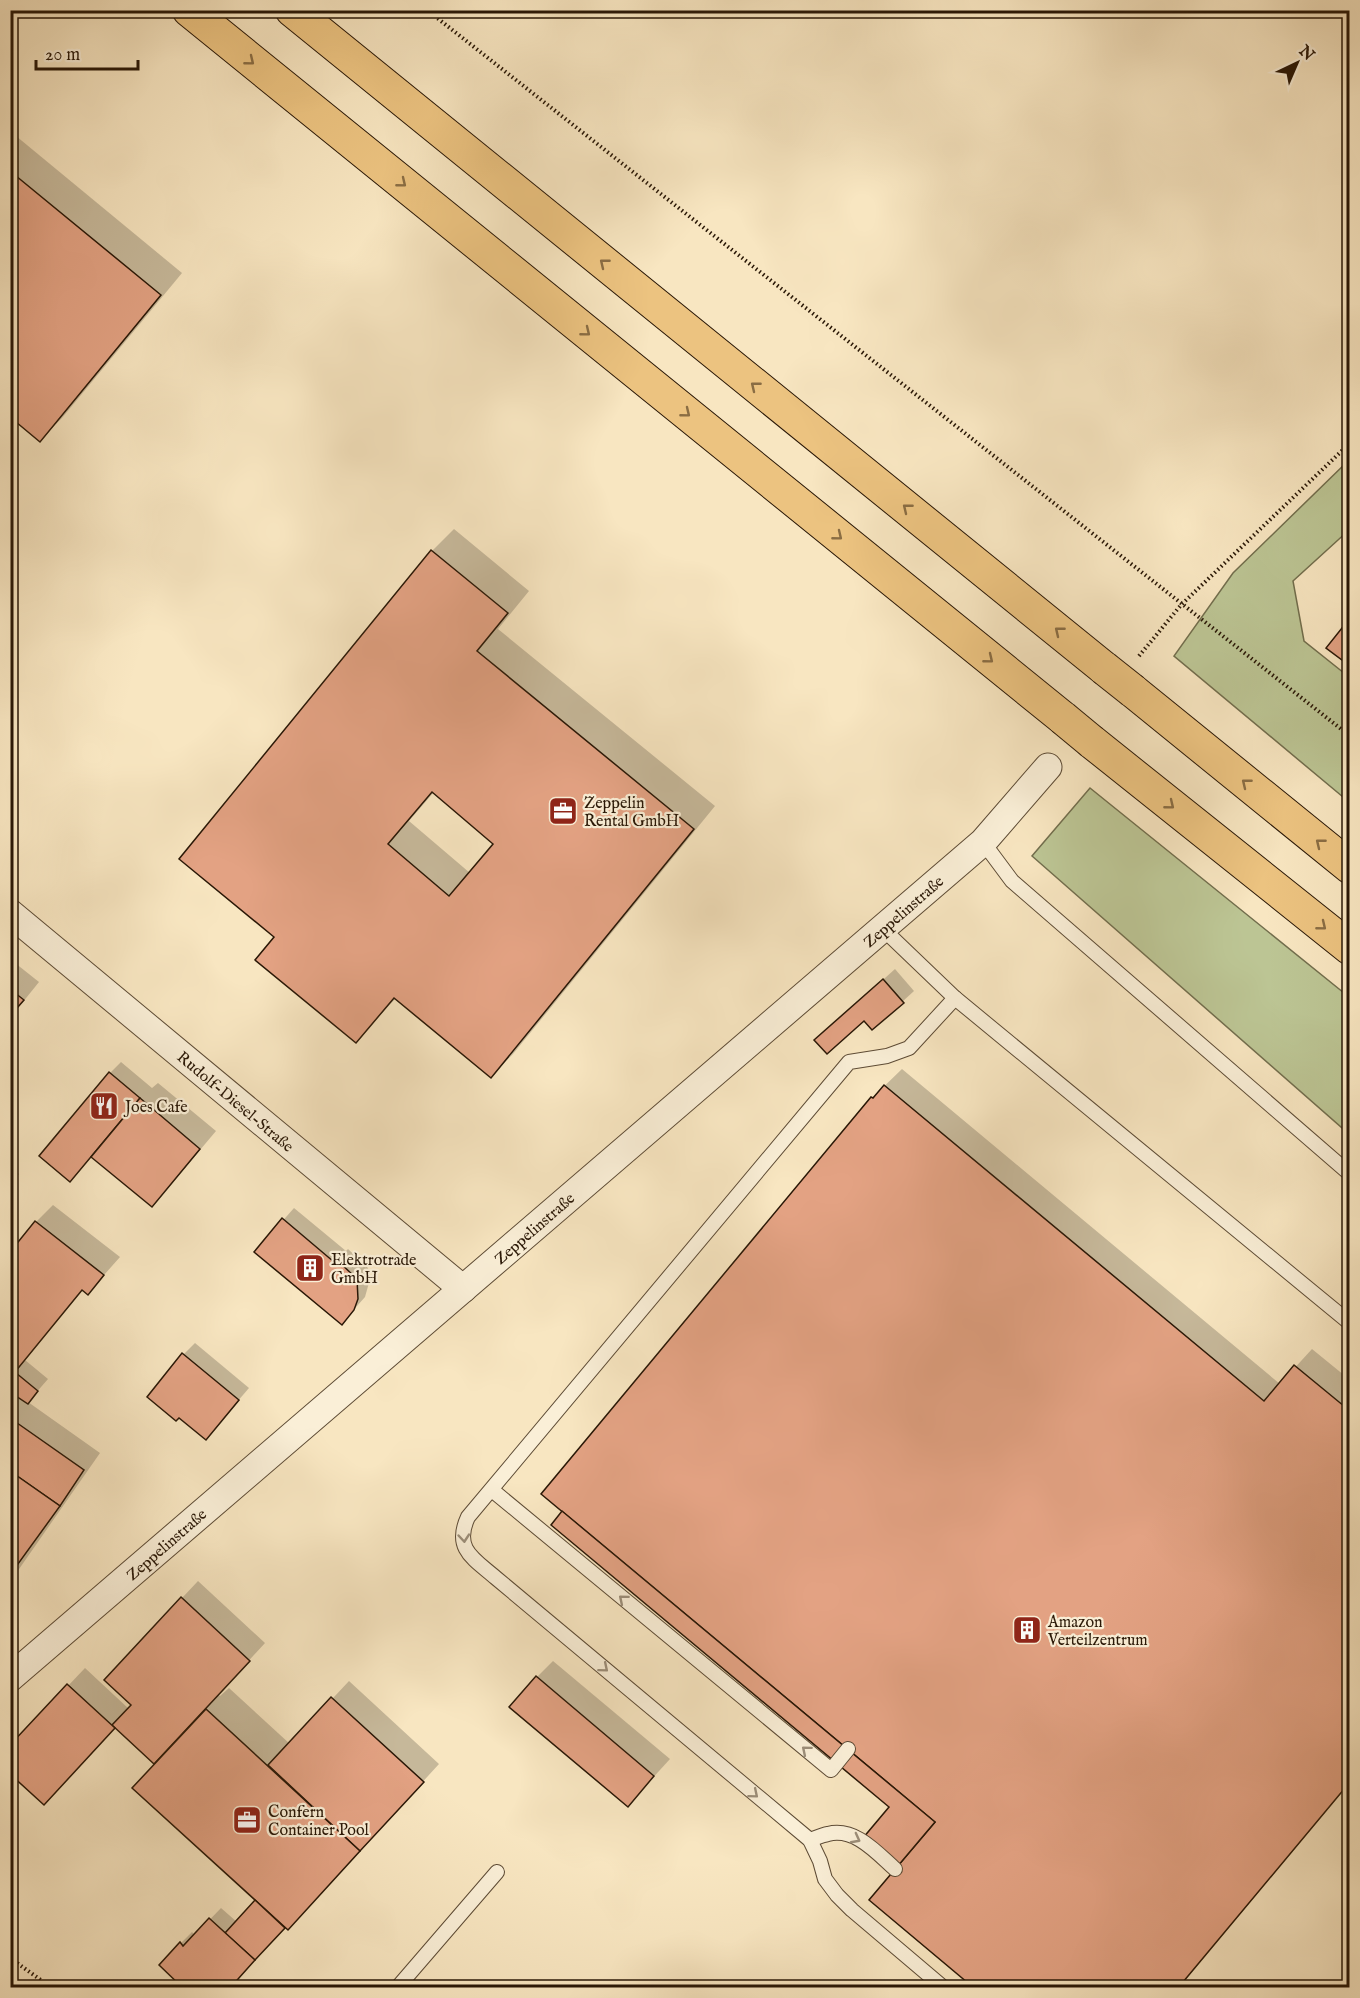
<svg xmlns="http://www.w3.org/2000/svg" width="1360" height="1998" font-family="'IM FELL English',serif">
<rect width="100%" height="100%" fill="#f8e6c1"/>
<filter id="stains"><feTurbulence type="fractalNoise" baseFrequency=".00333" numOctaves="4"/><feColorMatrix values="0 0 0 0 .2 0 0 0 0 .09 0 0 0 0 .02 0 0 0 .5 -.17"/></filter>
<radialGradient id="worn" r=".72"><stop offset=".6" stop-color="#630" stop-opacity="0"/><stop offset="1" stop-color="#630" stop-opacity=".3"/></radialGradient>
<g fill="#bcc594" stroke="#726e4d" stroke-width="1.5">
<path d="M1349 460V530L1293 581 1304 641 1349 677V802L1174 656 1233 573Z"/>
<path d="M1090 788 1349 997V1134L1032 856Z"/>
</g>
<g fill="#0003" fill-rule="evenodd">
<path d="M10 131 182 273 62 418 40 440 10 415Z"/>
<path d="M454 529 529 591 498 629 715 806 513 1054 491 1076 396 998 356 1041 276 937 432 551ZM434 792 495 844 470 873 409 821Z"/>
<path d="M10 959 39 982 10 1018Z"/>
<path d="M895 969 914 991 902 1002 816 1040Z"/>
<path d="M121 1062 152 1088 158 1083 216 1131 168 1188 151 1205 92 1156 110 1073Z"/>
<path d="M902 1069 1280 1384 1312 1349 1350 1380V1783L1179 1988H976L905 1860 891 1807 872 1098Z"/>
<path d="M10 1166 19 1174 10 1184Z"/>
<path d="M53 1205 120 1257 88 1293 83 1290 25 1360 48 1379 28 1402 100 1453 10 1582V1254L36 1222Z"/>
<path d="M294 1208 346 1251 348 1249 368 1268 370 1279 365 1297 342 1323 256 1251Z"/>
<path d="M195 1343 249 1388 206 1438 184 1354Z"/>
<path d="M198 1581 265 1643 218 1694 220 1696 229 1688 290 1744 349 1681 439 1764 309 1906 286 1926 229 1988H185L181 1943 192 1932 195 1935 221 1908 237 1922 257 1900 157 1764 116 1726 61 1786 10 1747 85 1668 129 1709 182 1598Z"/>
<path d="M553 1661 670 1759 628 1805 537 1677Z"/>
</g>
<g fill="#e3a283" stroke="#291706" stroke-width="1.5" fill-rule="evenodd">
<path d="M10 171 161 295 40 442 10 417Z"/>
<path d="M431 550 508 613 477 651 694 829 491 1078 394 998 356 1043 255 960 274 937 179 859ZM432 792 493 844 449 896 388 844Z"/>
<path d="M1350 618V666L1326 648Z"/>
<path d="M883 979 904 1003 872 1030 864 1021 827 1054 814 1040Z"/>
<path d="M10 989 24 1000 10 1016Z"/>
<path d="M109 1072 140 1098 70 1182 39 1156Z"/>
<path d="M884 1085 1264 1401 1294 1365 1350 1411V1782L1178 1988H974L869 1900 935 1822 541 1494 871 1097 873 1098Z"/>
<path d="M140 1098 200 1149 152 1207 91 1157Z"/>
<path d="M282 1218 334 1262 336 1259 357 1279 358 1299 354 1310 342 1325 254 1252Z"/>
<path d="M35 1221 104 1275 88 1295 82 1290 15 1372 10 1368V1252Z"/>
<path d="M182 1353 239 1400 206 1440 179 1418 176 1421 147 1397Z"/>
<path d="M10 1368 38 1391 28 1404 10 1392Z"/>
<path d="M10 1418 84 1470 60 1506 10 1471Z"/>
<path d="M10 1471 60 1506 10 1575Z"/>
<path d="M562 1511 935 1822 897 1867 863 1838 889 1807 551 1525Z"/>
<path d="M181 1597 250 1661 154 1764 112 1725 131 1705 104 1680Z"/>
<path d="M536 1676 654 1776 628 1807 509 1707Z"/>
<path d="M67 1684 115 1728 44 1805 10 1774V1745Z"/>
<path d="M331 1697 424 1782 360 1851 268 1765Z"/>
<path d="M206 1709 360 1851 288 1930 132 1788Z"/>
<path d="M255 1900 285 1928 255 1960 225 1933Z"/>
<path d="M209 1918 255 1960 230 1988H183L159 1965 180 1942 183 1946Z"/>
</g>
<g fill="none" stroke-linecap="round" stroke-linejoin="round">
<g stroke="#5d4b35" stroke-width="16">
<g id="lane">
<path d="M983 842 1012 881 1350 1174"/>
<path d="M883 929 955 998 1350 1323"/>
<path d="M492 1490 831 1770 848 1749"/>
<path d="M810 1840C816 1838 822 1835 828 1834 855 1827 877 1853 895 1869"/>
<path d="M397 1988 497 1872"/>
<path d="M944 1988 852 1910 837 1895 825 1879 820 1861 810 1840 496 1578C474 1559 453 1549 468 1517L849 1062 887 1056 909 1048 955 998"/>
</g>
</g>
<g stroke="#5d4b35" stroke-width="29">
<g id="street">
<path d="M10 913 463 1289"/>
<path d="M10 1678 983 842 1048 767"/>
</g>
</g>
<g stroke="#291706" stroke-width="35">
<g id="highway">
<path d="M189 10 1063 718"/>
<path d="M292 10 1104 668"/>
<path d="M1133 691 1350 867"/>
<path d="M1092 742 1350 948"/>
</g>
</g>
<g stroke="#291706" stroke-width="4" stroke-dasharray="1.5 3" stroke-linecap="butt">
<path d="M427 10 1350 736"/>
<path d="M1139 656 1181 605 1350 443"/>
<path d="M10 1958 52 1988"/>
</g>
<use href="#lane" stroke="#faefd7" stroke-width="14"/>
<use href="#street" stroke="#faefd7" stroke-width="27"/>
<use href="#highway" stroke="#ecc380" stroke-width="33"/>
<g stroke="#291706" stroke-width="35" stroke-linecap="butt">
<g id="highway-bridge">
<path d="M1104 668 1133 691"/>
<path d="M1063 718 1092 742"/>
</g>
</g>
<use href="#highway-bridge" stroke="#ecc380" stroke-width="33"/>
</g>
<defs><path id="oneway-chevron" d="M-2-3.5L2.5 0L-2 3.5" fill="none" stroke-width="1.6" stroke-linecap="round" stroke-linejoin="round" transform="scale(1.5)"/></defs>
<g stroke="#8a6d43">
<use href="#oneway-chevron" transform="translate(250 61) rotate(39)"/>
<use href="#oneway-chevron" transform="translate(402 183) rotate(39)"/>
<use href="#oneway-chevron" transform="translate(604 263) rotate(-141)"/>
<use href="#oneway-chevron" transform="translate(586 332) rotate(39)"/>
<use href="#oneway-chevron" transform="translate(755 386) rotate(-141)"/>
<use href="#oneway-chevron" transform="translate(686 413) rotate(39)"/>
<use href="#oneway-chevron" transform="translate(907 508) rotate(-141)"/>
<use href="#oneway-chevron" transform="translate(838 536) rotate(39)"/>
<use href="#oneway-chevron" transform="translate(1059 631) rotate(-141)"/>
<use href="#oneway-chevron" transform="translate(989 659) rotate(39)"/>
<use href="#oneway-chevron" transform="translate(1246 783) rotate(-141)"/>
<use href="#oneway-chevron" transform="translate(1170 805) rotate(39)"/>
<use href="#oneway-chevron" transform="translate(1320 843) rotate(-141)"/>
<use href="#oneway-chevron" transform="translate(1322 926) rotate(39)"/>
</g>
<g stroke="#9c8e79">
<use href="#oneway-chevron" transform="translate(464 1538) rotate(85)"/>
<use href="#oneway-chevron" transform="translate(623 1599) rotate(-140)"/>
<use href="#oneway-chevron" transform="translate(604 1668) rotate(40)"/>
<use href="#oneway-chevron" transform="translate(806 1750) rotate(-140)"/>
<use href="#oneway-chevron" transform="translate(754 1794) rotate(40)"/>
<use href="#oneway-chevron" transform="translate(856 1839) rotate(28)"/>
</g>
<defs>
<g id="office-square" transform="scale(1.5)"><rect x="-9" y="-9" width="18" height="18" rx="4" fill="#8f2418" stroke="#faefd7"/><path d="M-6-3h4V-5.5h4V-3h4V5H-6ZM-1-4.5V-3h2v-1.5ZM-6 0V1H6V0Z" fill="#fff"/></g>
<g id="restaurant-square" transform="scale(1.5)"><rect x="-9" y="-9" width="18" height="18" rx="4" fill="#8f2418" stroke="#faefd7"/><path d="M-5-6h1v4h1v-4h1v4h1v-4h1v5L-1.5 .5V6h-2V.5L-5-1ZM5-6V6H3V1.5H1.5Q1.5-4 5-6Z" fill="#fff"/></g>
<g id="building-square" transform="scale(1.5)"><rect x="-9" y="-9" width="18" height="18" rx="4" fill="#8f2418" stroke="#faefd7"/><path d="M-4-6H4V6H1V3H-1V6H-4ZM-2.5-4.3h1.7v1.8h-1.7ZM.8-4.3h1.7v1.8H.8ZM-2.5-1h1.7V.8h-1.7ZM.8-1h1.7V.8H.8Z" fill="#fff"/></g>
</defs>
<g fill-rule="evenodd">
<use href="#office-square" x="563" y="811"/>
<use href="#restaurant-square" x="104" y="1106"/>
<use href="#building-square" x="310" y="1268"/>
<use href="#building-square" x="1027" y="1630"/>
<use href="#office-square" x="247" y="1820"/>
</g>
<g text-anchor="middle" stroke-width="4.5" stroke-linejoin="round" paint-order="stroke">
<g font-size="16" fill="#291706" stroke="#faefd7" text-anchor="start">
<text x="584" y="808">Zeppelin<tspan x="584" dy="18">Rental GmbH</tspan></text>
<text x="125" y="1112">Joes Cafe</text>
<text x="331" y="1265">Elektrotrade<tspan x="331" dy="18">GmbH</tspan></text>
<text x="1048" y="1627">Amazon<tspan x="1048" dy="18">Verteilzentrum</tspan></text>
<text x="268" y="1817">Confern<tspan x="268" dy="18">Container Pool</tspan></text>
</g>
<g font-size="16" fill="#291706" stroke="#faefd7">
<text transform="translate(903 911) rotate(-41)" y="6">Zeppelinstraße</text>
<text transform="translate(236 1101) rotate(40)" y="6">Rudolf-Diesel-Straße</text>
<text transform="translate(534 1228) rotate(-41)" y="6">Zeppelinstraße</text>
<text transform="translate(166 1544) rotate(-41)" y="6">Zeppelinstraße</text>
</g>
</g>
<rect width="1360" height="1998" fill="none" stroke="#f8e6c1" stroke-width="36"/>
<rect x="12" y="12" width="1336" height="1974" fill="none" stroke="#291706" stroke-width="3"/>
<rect x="18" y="18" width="1324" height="1962" fill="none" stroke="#291706" stroke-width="1.5"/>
<g transform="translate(1297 63) rotate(44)" stroke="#faefd7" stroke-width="4.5" paint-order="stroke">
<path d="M0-4.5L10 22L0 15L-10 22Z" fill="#291706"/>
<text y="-9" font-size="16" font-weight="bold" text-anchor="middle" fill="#291706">N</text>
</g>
<path d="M36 60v9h102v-9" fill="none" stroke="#291706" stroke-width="3"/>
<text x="45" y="60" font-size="18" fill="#291706" stroke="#faefd7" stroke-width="4.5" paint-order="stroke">20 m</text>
<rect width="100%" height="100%" filter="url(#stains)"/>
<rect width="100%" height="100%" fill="url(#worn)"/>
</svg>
